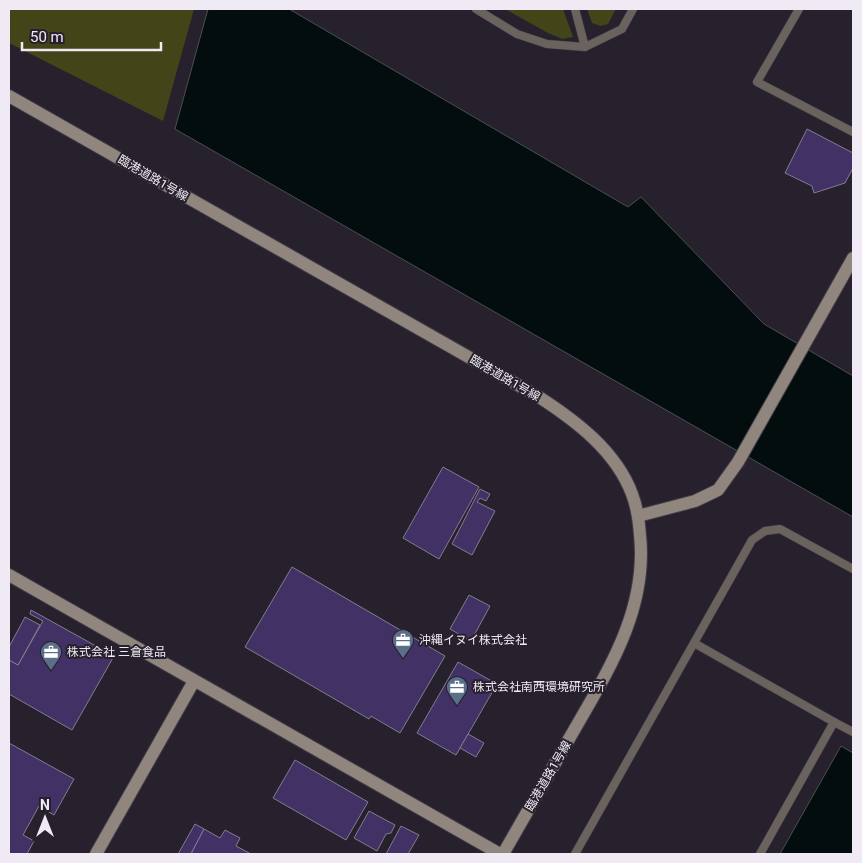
<svg xmlns="http://www.w3.org/2000/svg" width="862" height="863" font-family="Roboto,'Noto Sans JP',sans-serif">
<rect width="100%" height="100%" fill="#27212d"/>
<g fill="#414517">
<path d="M9 9H194L163 121 9 43Z"/>
<path d="M505 9H563L573 37 562 39 548 33Z"/>
<path d="M587 9H616L608 24 601 26 592 23Z"/>
</g>
<g fill="#030d0d" stroke="#4a4f52">
<path d="M208 9H289L628 207 641 197 764 324 853 376V517L175 129Z"/>
<path d="M841 746 853 753V854H780Z"/>
</g>
<g fill="#423165" stroke="#817d8e">
<path d="M807 129 853 153V168L845 183 814 193 812 186 785 173Z"/>
<path d="M443 467 479 487 439 559 403 538Z"/>
<path d="M480 489 490 494 486 501 480 498 477 502 495 511 472 555 452 544Z"/>
<path d="M292 567 445 656 400 733 371 716 369 719 245 647Z"/>
<path d="M469 595 490 606 471 641 450 629Z"/>
<path d="M31 610 114 656 72 730 9 694V660L18 665 43 621 30 614Z"/>
<path d="M25 617 40 625 18 665 9 660V647Z"/>
<path d="M458 662 497 684 456 755 417 733Z"/>
<path d="M468 734 484 743 476 757 460 748Z"/>
<path d="M9 743 74 779 54 815 39 806 23 835 34 841 27 854H9Z"/>
<path d="M295 760 368 802 346 840 273 798Z"/>
<path d="M369 811 395 825 391 833 386 834 377 851 354 838Z"/>
<path d="M195 824 204 829 191 854H178Z"/>
<path d="M401 826 419 835 408 854H386Z"/>
<path d="M204 829 220 838 225 830 240 838 236 846 251 854H191Z"/>
</g>
<g fill="none" stroke-linecap="round" stroke-linejoin="round">
<g stroke="#433d49" stroke-width="9">
<g id="lane">
<path d="M476 9 517 34 547 44 585 47 622 29 633 9"/>
<path d="M575 9 585 47"/>
<path d="M799 9 757 82 853 132"/>
<path d="M694 643 834 722 760 854"/>
<path d="M834 722 853 732"/>
<path d="M575 854 752 540 765 531 780 529 853 569"/>
</g>
</g>
<g stroke="#433d49" stroke-width="14">
<g id="secondary">
<path d="M9 96 539 397C576 421 616 451 632 494 637 507 639 521 640 535 648 612 606 674 569 739 547 777 525 816 503 854"/>
<path d="M638 516 695 501 718 490 738 462 853 258"/>
<path d="M9 575 500 854"/>
<path d="M96 854 194 681"/>
</g>
</g>
<use href="#lane" stroke="#69625d" stroke-width="8"/>
<use href="#secondary" stroke="#90867e" stroke-width="12"/>
</g>
<defs>
<g id="office-pin" transform="scale(1.125)"><path d="M0 17L-7.5 6A9.5 9.5 0 1 1 7.5 6Z" fill="#5c6f8a" stroke="#27212d"/><path d="M-6-3h4V-5.5h4V-3h4V5H-6ZM-1-4.5V-3h2v-1.5ZM-6 0V1H6V0Z" fill="#fff"/></g>
</defs>
<g fill-rule="evenodd">
<use href="#office-pin" x="403" y="640"/>
<use href="#office-pin" x="51" y="652"/>
<use href="#office-pin" x="457" y="687"/>
</g>
<g text-anchor="middle" stroke-width="4" stroke-linejoin="round" paint-order="stroke">
<g font-size="12" fill="#efeaf3" stroke="#27212d">
<text transform="translate(153 178) rotate(30)" y="4">臨港道路1号線</text>
<text transform="translate(505 378) rotate(30)" y="4">臨港道路1号線</text>
<text transform="translate(548 776) rotate(-60)" y="4">臨港道路1号線</text>
</g>
<g font-size="12" fill="#efeaf3" stroke="#27212d" text-anchor="start">
<text x="419" y="644">沖縄イヌイ株式会社</text>
<text x="67" y="656">株式会社 三倉食品</text>
<text x="473" y="691">株式会社南西環境研究所</text>
</g>
</g>
<rect width="862" height="863" fill="none" stroke="#efeaf3" stroke-width="20"/>
<g transform="translate(45 818)" stroke="#27212d" stroke-width="4" paint-order="stroke">
<path d="M0-4L9 19L0 12L-9 19Z" fill="#efeaf3"/>
<text y="-8" font-size="14" font-weight="bold" text-anchor="middle" fill="#efeaf3">N</text>
</g>
<path d="M22 42v8h139v-8" fill="none" stroke="#efeaf3" stroke-width="2.5"/>
<text x="30" y="42" font-size="15" fill="#efeaf3" stroke="#27212d" stroke-width="4" paint-order="stroke">50 m</text>
</svg>
